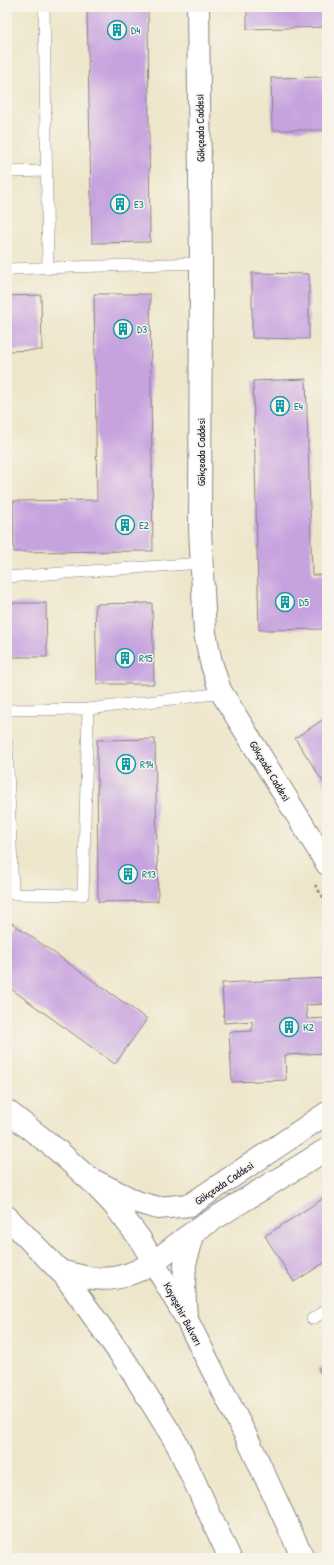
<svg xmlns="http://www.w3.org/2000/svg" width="334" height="1565" font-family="'Patrick Hand',sans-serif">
<rect width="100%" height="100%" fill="#f7f3e8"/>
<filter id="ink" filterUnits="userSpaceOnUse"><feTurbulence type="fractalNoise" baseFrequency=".025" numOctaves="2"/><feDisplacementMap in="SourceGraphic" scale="8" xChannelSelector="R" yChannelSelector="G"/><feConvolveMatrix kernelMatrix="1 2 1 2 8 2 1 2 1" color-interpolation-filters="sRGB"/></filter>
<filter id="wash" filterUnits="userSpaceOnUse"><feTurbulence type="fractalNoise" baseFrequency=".012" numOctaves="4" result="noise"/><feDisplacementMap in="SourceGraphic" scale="16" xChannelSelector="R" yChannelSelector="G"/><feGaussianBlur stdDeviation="0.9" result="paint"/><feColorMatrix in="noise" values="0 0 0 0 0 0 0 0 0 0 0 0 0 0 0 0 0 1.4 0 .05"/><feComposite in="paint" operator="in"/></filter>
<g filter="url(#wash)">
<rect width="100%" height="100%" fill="#eee6cb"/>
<g id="blocks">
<g fill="#c6a2df">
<path d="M87 7H148L150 242 92 243Z"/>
<path d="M247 7H327V27L247 29Z"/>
<path d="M327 77V130H272L271 78Z"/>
<path d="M252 273 309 274V339L252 338Z"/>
<path d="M94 294H150L153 551 14 552 13 501 97 500Z"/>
<path d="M41 295 42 350 7 351V296Z"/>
<path d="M306 379 312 575H327V629L259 630 253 381Z"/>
<path d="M7 603H46L47 657H7Z"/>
<path d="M152 603 154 684H97L95 604Z"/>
<path d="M327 717V788L295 738Z"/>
<path d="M155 739 158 901 98 902 97 740Z"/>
<path d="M12 923 147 1019 115 1064 7 986V931Z"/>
<path d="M326 978 327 1004 306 1005 307 1019 327 1018V1053L285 1055 286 1080 232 1082 229 1032 252 1031V1021L224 1023 222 983Z"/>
<path d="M327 1196V1261L294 1282 265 1236Z"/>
<path d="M327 1363V1384L318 1369Z"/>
</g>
</g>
</g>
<g filter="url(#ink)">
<use href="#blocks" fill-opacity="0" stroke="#888483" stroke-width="1"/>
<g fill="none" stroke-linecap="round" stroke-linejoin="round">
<g stroke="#888483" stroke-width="12">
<g id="service">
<path d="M44 7 48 269"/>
<path d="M7 172 46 171"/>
<path d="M7 269 201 263"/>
<path d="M7 577 202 563"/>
<path d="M7 710 88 709 223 693"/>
<path d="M7 743 13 894 83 895 88 709"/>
<path d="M312 1319 327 1310"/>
</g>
</g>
<g stroke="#888483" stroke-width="24">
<g id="tertiary">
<path d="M198 7 201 263 200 528 205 633 211 662 220 690 327 864"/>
<path d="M91 1179 137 1202 158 1208 190 1205 327 1113"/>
<path d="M60 1271C83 1277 103 1283 126 1275 153 1267 172 1246 195 1231 238 1203 283 1177 327 1149"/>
<path d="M186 1318 184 1285 185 1264 194 1232"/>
</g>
</g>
<g stroke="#888483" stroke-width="24">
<g id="primary">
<path d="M7 1111 56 1149 89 1179 114 1205 140 1239 186 1318 250 1444 303 1558"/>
<path d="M7 1217 64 1275 128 1365 177 1444 230 1558"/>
</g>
</g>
<path stroke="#888483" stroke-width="2.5" stroke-dasharray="3 3" stroke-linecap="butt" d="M315 885 327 903"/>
<use href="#service" stroke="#fff" stroke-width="11"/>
<use href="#tertiary" stroke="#fff" stroke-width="22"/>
<use href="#primary" stroke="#fff" stroke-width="22"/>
</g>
</g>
<defs>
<g id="building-ring" transform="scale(1)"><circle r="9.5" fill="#f7f3e8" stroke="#0f9aa8" stroke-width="1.5"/><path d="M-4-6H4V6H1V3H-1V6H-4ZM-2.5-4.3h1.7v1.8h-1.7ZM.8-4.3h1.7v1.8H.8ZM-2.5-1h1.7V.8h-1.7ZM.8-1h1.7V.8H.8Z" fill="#0f9aa8"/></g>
</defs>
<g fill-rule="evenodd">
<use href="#building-ring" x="117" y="30"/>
<use href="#building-ring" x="120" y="204"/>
<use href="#building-ring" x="123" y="329"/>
<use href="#building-ring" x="280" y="406"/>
<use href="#building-ring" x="125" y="525"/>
<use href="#building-ring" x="285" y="602"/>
<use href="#building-ring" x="125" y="658"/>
<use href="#building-ring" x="126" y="764"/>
<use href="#building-ring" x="128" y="874"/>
<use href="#building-ring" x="289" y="1027"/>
</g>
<g text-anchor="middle" stroke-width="3" stroke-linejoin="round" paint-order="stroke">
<g font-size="11" fill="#0d838f" stroke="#f7f3e8" text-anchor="start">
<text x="131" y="34">D4</text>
<text x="134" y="208">E3</text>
<text x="137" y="333">D3</text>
<text x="294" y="410">E4</text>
<text x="139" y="529">E2</text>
<text x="299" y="606">D5</text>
<text x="139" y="662">R15</text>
<text x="140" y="768">R14</text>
<text x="142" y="878">R13</text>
<text x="303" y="1031">K2</text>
</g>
<g font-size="11" fill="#22223b" stroke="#f7f3e8">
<text transform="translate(200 128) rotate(-91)" y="4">Gökçeada Caddesi</text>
<text transform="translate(201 452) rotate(-90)" y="4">Gökçeada Caddesi</text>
<text transform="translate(270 771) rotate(59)" y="4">Gökçeada Caddesi</text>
<text transform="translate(224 1183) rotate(-34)" y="4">Gökçeada Caddesi</text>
<text transform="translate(183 1314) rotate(62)" y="4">Kayaşehir Bulvarı</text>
</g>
</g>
<rect width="334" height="1565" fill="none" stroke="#f7f3e8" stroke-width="24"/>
</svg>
